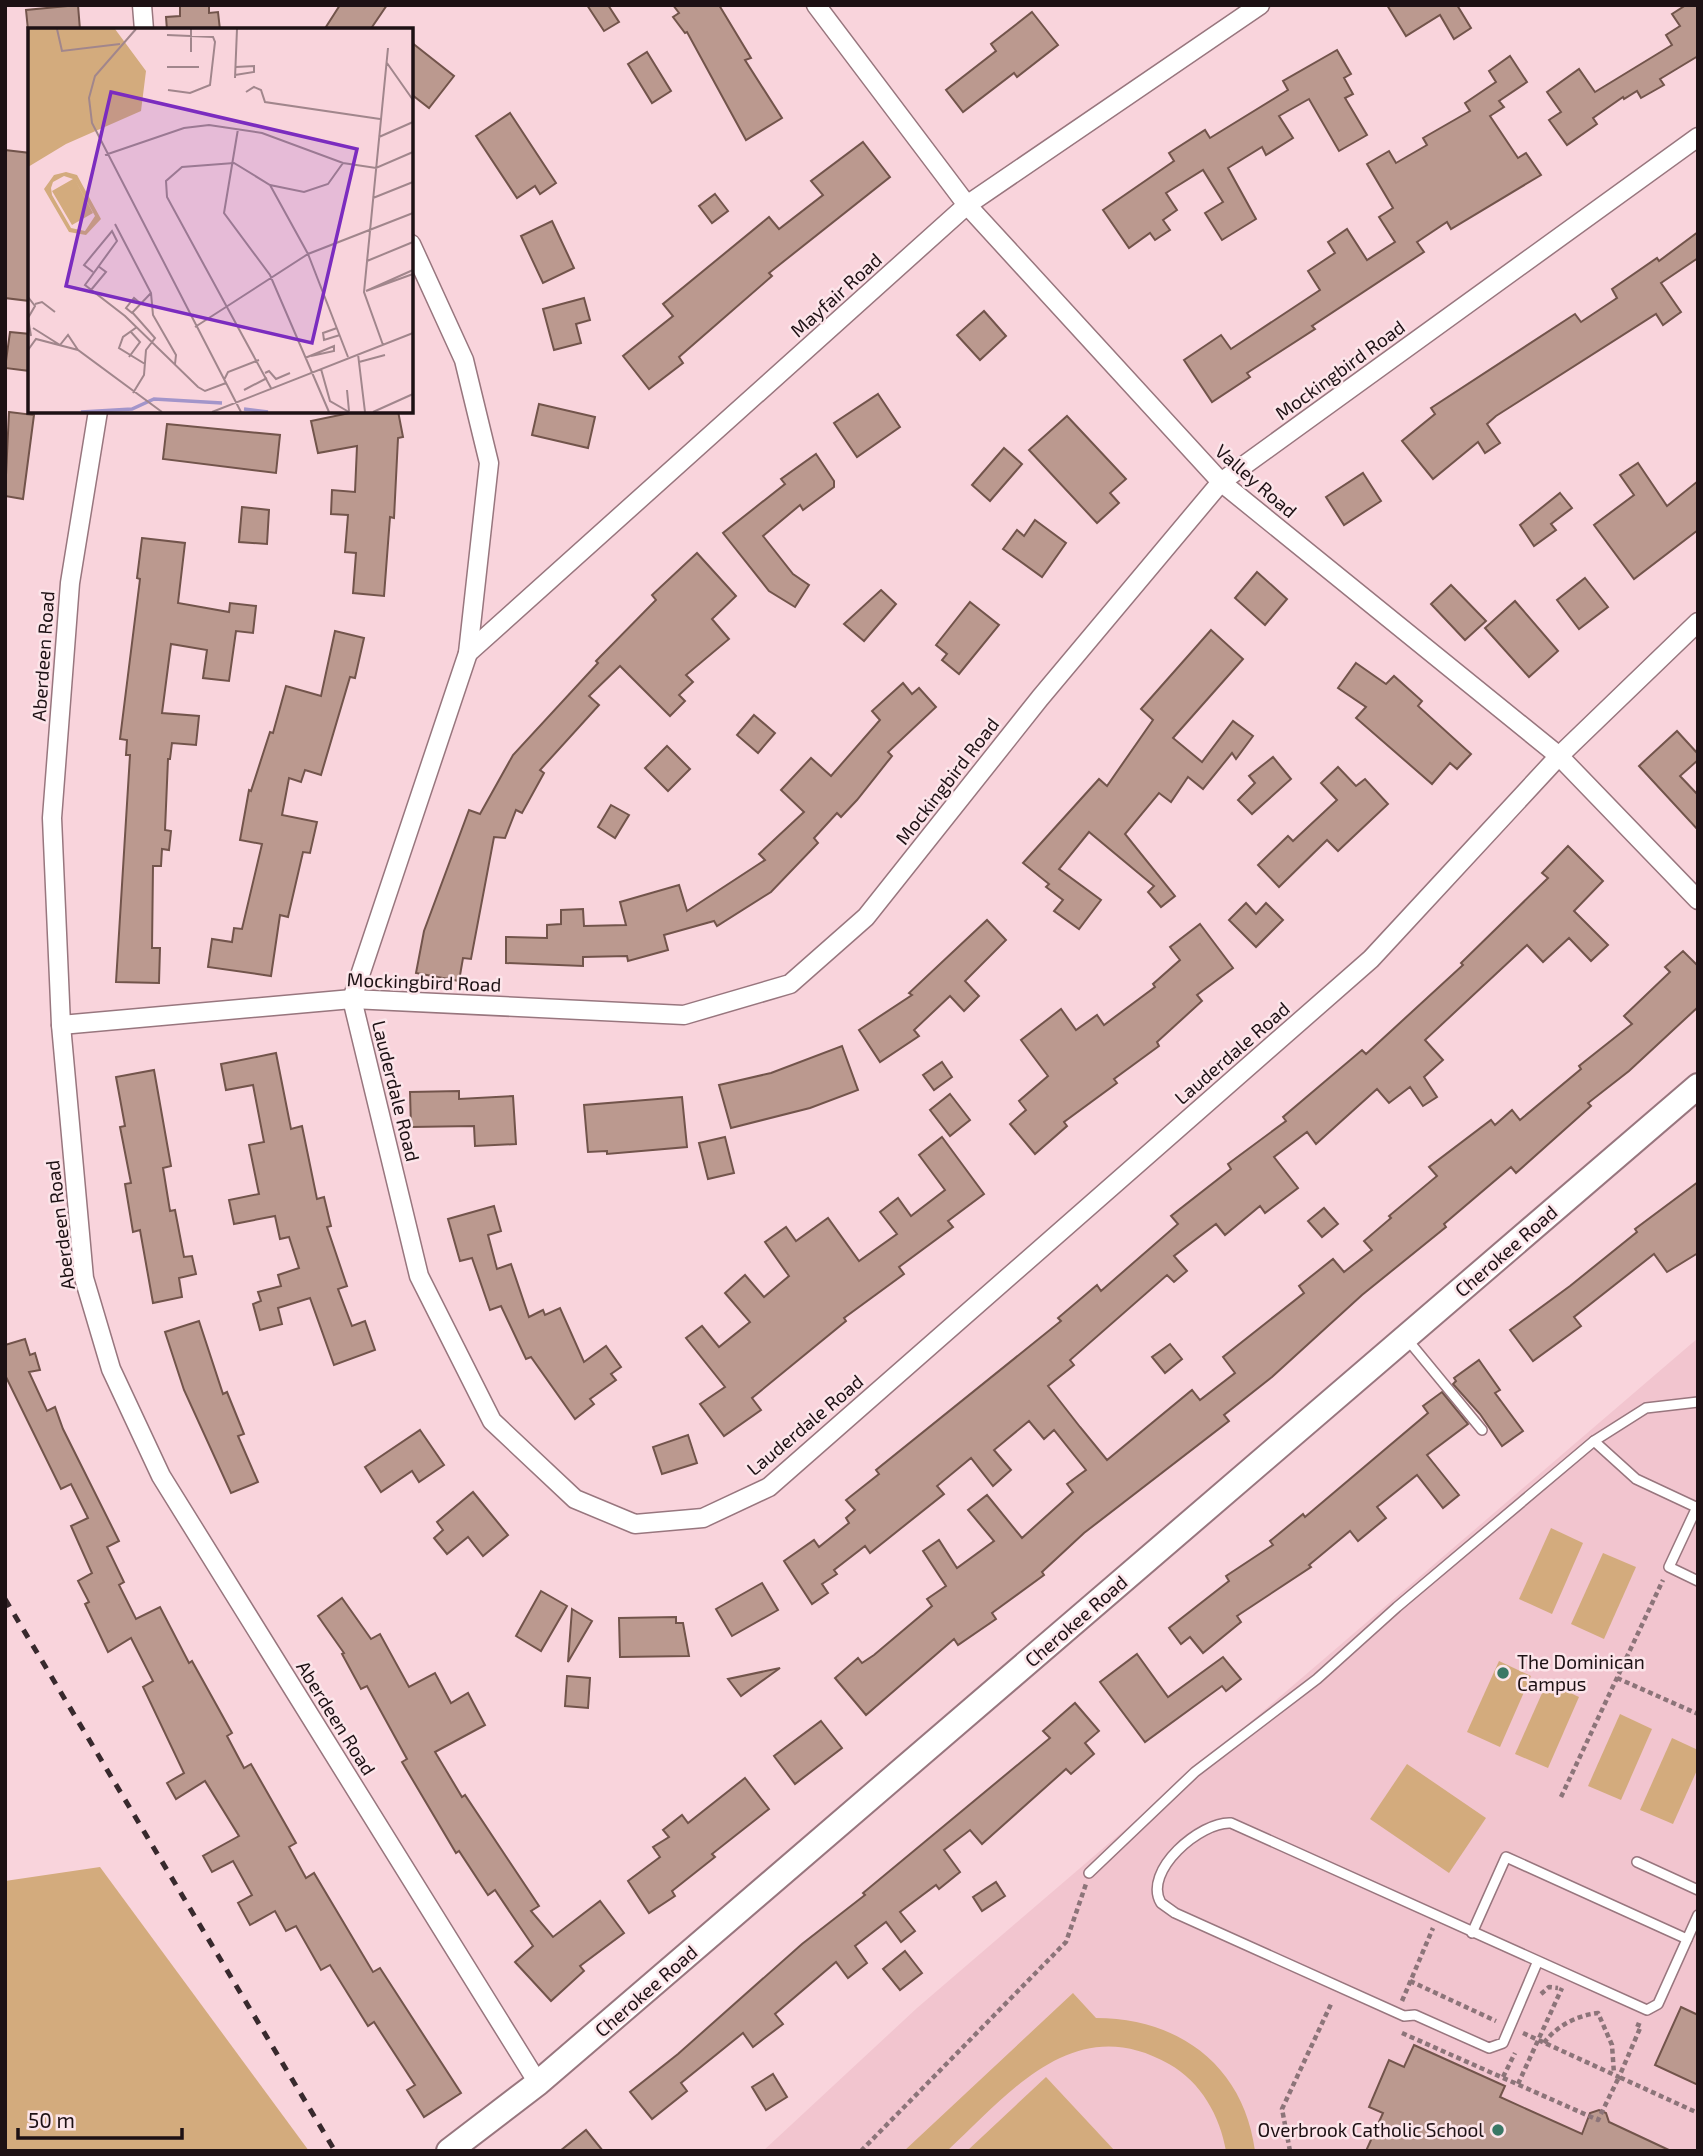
<svg xmlns="http://www.w3.org/2000/svg" width="1703" height="2156" font-family="'Exo 2',sans-serif">
<rect width="100%" height="100%" fill="#f9d4dc"/>
<path fill="#f2c5cf" d="M1698 1338V2151H763L917 2008Z"/>
<g fill="#d3ab7d">
<path d="M1551 1528 1583 1543 1552 1614 1519 1599Z"/>
<path d="M1603 1553 1636 1567 1604 1639 1571 1624Z"/>
<path d="M1499 1661 1531 1676 1500 1747 1467 1732Z"/>
<path d="M1547 1682 1579 1697 1548 1768 1515 1754Z"/>
<path d="M1620 1714 1652 1729 1621 1800 1588 1786Z"/>
<path d="M1672 1738 1698 1750V1768L1673 1824 1640 1810Z"/>
<path d="M1407 1764 1486 1818 1449 1873 1370 1819Z"/>
<path d="M100 1867 309 2151H5V1881Z"/>
<path d="M1073 1993 1096 2018C1179 2018 1244 2066 1255 2151H1226C1220 2116 1201 2082 1169 2064 1075 2010 1010 2092 947 2151H904Z"/>
<path d="M1046 2077 1115 2151H967Z"/>
</g>
<g fill="#bb998f" stroke="#72544b" stroke-width="2">
<path d="M78 5 80 30H28L26 10Z"/>
<path d="M180 5H209V13L218 12 220 30H167L166 17 180 16Z"/>
<path d="M340 5H387L370 30H324Z"/>
<path d="M587 5H608L619 22 604 31Z"/>
<path d="M673 5H719L751 58 745 60 782 118 746 140 687 32 685 33 673 17 679 13Z"/>
<path d="M1387 5H1457L1471 28 1454 39 1440 15 1406 36Z"/>
<path d="M1686 5H1698V56L1660 79 1664 85 1641 98 1637 91 1624 99 1623 97 1593 118 1597 124 1567 145 1549 120 1561 112 1547 92 1579 69 1595 92 1672 45 1666 35 1680 26 1672 14Z"/>
<path d="M1032 12 1058 45 1017 77 1014 73 963 112 946 90 996 51 991 44Z"/>
<path d="M411 42 454 76 429 108 411 94Z"/>
<path d="M1337 50 1351 74 1344 78 1353 94 1345 98 1367 135 1339 151 1309 99 1279 116 1293 138 1266 155 1262 147 1228 168 1256 219 1222 240 1205 213 1223 202 1203 170 1166 193 1177 210 1163 220 1170 230 1155 240 1150 233 1129 248 1103 210 1174 161 1169 153 1205 130 1210 138 1288 90 1283 81Z"/>
<path d="M647 52 671 91 652 103 628 64Z"/>
<path d="M1510 56 1527 82 1499 101 1504 107 1490 116 1518 158 1526 153 1541 175 1451 229 1447 222 1417 242 1424 252 1312 326 1315 329 1247 373 1250 377 1212 402 1184 360 1221 335 1231 349 1320 290 1308 271 1335 253 1328 242 1347 229 1367 260 1395 242 1379 217 1393 208 1367 164 1389 151 1396 163 1427 145 1423 138 1470 111 1465 103 1496 82 1489 71Z"/>
<path d="M510 113 556 183 540 194 535 186 517 198 476 136Z"/>
<path d="M863 142 890 177 769 273 772 276 679 357 683 363 649 389 623 356 673 316 663 304 769 217 779 229 823 195 811 181Z"/>
<path d="M5 150 30 153V301L5 298Z"/>
<path d="M715 194 728 211 712 223 699 206Z"/>
<path d="M552 221 574 268 543 283 521 236Z"/>
<path d="M1698 232V258L1661 283 1681 312 1663 325 1656 314 1496 416 1487 424 1500 443 1485 453 1478 442 1433 479 1402 441 1435 414 1431 408 1575 314 1581 322 1617 298 1612 289 1657 258 1659 261Z"/>
<path d="M584 298 590 320 576 324 581 343 554 350 543 309Z"/>
<path d="M984 311 1006 336 980 360 957 335Z"/>
<path d="M10 332 30 334V371L5 368Z"/>
<path d="M878 394 900 427 857 457 834 423Z"/>
<path d="M539 404 595 417 588 448 532 435Z"/>
<path d="M359 411H398L403 437 398 438 394 518 390 517 384 596 353 593 356 553 345 552 348 515 331 514 332 490 355 492 357 446 318 453 311 421Z"/>
<path d="M9 412 34 415 23 499 5 496Z"/>
<path d="M1067 416 1126 479 1110 493 1119 503 1097 523 1029 450Z"/>
<path d="M167 424 280 435 276 473 163 459Z"/>
<path d="M1004 448 1022 464 990 501 972 485Z"/>
<path d="M816 454 834 481V487L803 510 800 505 763 536 793 574 809 585 795 607 769 591 723 533 785 484 781 479Z"/>
<path d="M1638 463 1667 506 1698 481V530L1634 579 1594 525 1634 495 1620 475Z"/>
<path d="M1363 473 1381 501 1344 525 1326 497Z"/>
<path d="M1560 493 1572 508 1551 524 1556 530 1534 546 1520 525Z"/>
<path d="M242 507 269 510 267 544 239 542Z"/>
<path d="M1035 520 1066 543 1042 577 1003 549 1017 530 1024 536Z"/>
<path d="M142 538 185 543 178 603 229 612 230 603 256 606 253 633 236 631 229 681 203 678 207 650 171 644 162 713 199 716 196 745 172 743 170 759H168L165 830 171 831 169 850 162 849 161 866H153L152 948H160L159 983 116 982 130 755H126L127 740 120 739 140 579 137 578Z"/>
<path d="M697 553 736 596 712 619 729 639 686 675 693 682 679 695 685 701 670 716 620 666 589 696 599 705 540 770 544 773 522 813 516 810 505 838 494 837 471 959 463 958 459 981 416 973 424 931 469 810 480 814 513 755 598 663 596 661 656 600 652 595Z"/>
<path d="M1257 572 1287 599 1265 625 1235 598Z"/>
<path d="M1585 578 1608 607 1579 629 1557 600Z"/>
<path d="M1451 585 1486 621 1465 640 1431 604Z"/>
<path d="M881 590 896 604 864 641 844 624Z"/>
<path d="M1515 601 1558 651 1529 677 1485 628Z"/>
<path d="M970 602 999 625 959 674 942 660 947 654 936 645Z"/>
<path d="M1211 630 1243 659 1173 738 1202 762 1233 721 1253 736 1236 759 1232 753 1203 789 1188 777 1171 802 1159 793 1125 834 1175 896 1161 907 1148 892 1154 886 1089 832 1059 869 1101 900 1079 929 1054 911 1063 900 1046 887 1049 884 1023 863 1099 779 1107 786 1153 720 1141 709Z"/>
<path d="M335 631 364 638 355 678 350 677 321 775 305 770 301 782 289 778 282 815 317 822 310 853 303 852 288 917 280 915 271 976 208 967 212 939 232 942 234 928 242 929 262 844 240 840 249 790 251 791 270 732 273 733 286 686 321 696Z"/>
<path d="M1356 663 1386 684 1394 676 1422 701 1418 706 1471 754 1457 769 1450 763 1432 784 1356 718 1366 707 1338 688Z"/>
<path d="M903 683 912 694 919 688 936 707 888 752 892 756 857 800 841 817 837 813 814 838 818 843 771 892 717 926 714 921 664 935 668 950 628 961 627 956 583 957V966L506 963V937L547 938V925L561 924V910L583 909 584 926 626 925 620 902 679 885 687 911 765 860 759 854 804 812 781 790 811 758 831 776 880 720 872 711Z"/>
<path d="M754 715 775 733 758 753 737 735Z"/>
<path d="M1677 731 1698 754V760L1680 776 1698 795V830L1639 766Z"/>
<path d="M667 746 690 769 668 791 645 768Z"/>
<path d="M1273 757 1291 779 1252 814 1238 800 1255 783 1249 776Z"/>
<path d="M1338 767 1356 786 1365 779 1388 804 1338 851 1327 840 1279 887 1258 865 1288 836 1293 841 1337 800 1321 783Z"/>
<path d="M611 805 629 815 615 838 598 827Z"/>
<path d="M1568 846 1603 881 1574 911 1608 945 1591 961 1569 938 1543 962 1527 945 1425 1040 1443 1060 1424 1077 1437 1097 1423 1106 1410 1087 1389 1103 1377 1089 1316 1144 1307 1132 1274 1157 1298 1188 1265 1213 1260 1206 1225 1235 1216 1224 1174 1256 1187 1271 1174 1282 1167 1275 1070 1360 1074 1365 1048 1386 1080 1427 1107 1460 1192 1390 1200 1400 1235 1373 1223 1357 1304 1293 1299 1286 1333 1259 1344 1272 1372 1250 1364 1241 1391 1218 1389 1216 1437 1176 1429 1167 1491 1120 1495 1125 1512 1110 1520 1120 1581 1069 1579 1066 1632 1024 1624 1016 1670 972 1665 967 1683 951 1698 966V1007L1629 1071 1588 1103 1591 1106 1516 1173 1511 1167 1444 1224 1446 1227 1362 1295 1272 1377 1224 1415 1229 1421 1084 1533 1042 1572 1044 1575 992 1613 996 1619 958 1645 954 1639 866 1715 835 1678 858 1658 862 1663 874 1655 932 1606 927 1599 946 1586 923 1551 939 1540 957 1568 994 1541 968 1510 987 1495 1022 1538 1073 1492 1067 1484 1086 1470 1054 1430 1044 1439 1029 1421 994 1450 1011 1470 993 1486 971 1458 937 1486 944 1494 870 1553 865 1546 834 1570 837 1574 822 1584 828 1593 812 1604 784 1561 814 1540 819 1547 849 1523 846 1518 855 1510 846 1500 879 1474 876 1470 1061 1321 1058 1318 1097 1285 1101 1291 1178 1224 1171 1216 1231 1169 1228 1164 1286 1121 1283 1117 1362 1050 1366 1054 1463 965 1461 963 1548 878 1542 873Z"/>
<path d="M1246 903 1256 914 1266 903 1283 920 1256 947 1229 920Z"/>
<path d="M987 920 1006 940 965 981 979 996 964 1011 950 996 914 1030 919 1036 880 1062 859 1030 912 995 909 993Z"/>
<path d="M1200 924 1233 968 1197 995 1202 1001 1157 1042 1159 1046 1114 1079 1117 1083 1064 1122 1067 1126 1035 1154 1010 1124 1026 1110 1019 1101 1048 1076 1021 1040 1061 1009 1076 1030 1097 1015 1104 1025 1155 987 1153 984 1180 960 1170 947Z"/>
<path d="M842 1046 858 1090 810 1108 731 1128 719 1085 771 1073Z"/>
<path d="M276 1053 291 1129 302 1126 317 1199 324 1197 331 1226 327 1227 347 1286 338 1289 352 1326 365 1321 375 1350 334 1365 310 1298 278 1308 282 1324 260 1330 253 1304 261 1301 258 1292 281 1286 278 1275 299 1268 289 1237 280 1239 275 1216 234 1224 229 1200 259 1194 249 1145 264 1142 253 1085 226 1090 221 1064Z"/>
<path d="M942 1062 952 1077 934 1090 923 1075Z"/>
<path d="M154 1070 171 1166 163 1168 170 1211 175 1210 184 1257 192 1256 196 1274 179 1278 182 1297 153 1303 140 1230 133 1232 125 1184 131 1183 120 1127 125 1126 116 1077Z"/>
<path d="M459 1091V1099L513 1096 516 1144 475 1146 474 1126 411 1127 410 1092Z"/>
<path d="M950 1094 970 1120 950 1136 930 1110Z"/>
<path d="M682 1097 687 1147 607 1154V1151L588 1152 584 1105Z"/>
<path d="M725 1137 734 1173 708 1179 699 1143Z"/>
<path d="M942 1137 984 1194 948 1221 953 1227 899 1267 904 1274 844 1318 846 1321 752 1398 761 1410 724 1436 700 1404 725 1387 686 1338 702 1326 719 1347 750 1322 725 1293 745 1275 764 1297 789 1276 765 1242 786 1227 796 1241 828 1218 859 1261 897 1234 880 1212 898 1198 911 1216 945 1190 919 1155Z"/>
<path d="M1698 1182V1253L1667 1272 1654 1254 1574 1317 1581 1326 1533 1361 1510 1330 1570 1286 1637 1232 1635 1229Z"/>
<path d="M494 1206 501 1231 488 1235 497 1269 511 1264 529 1317 543 1310 545 1315 560 1308 584 1362 606 1346 621 1367 611 1374 616 1380 590 1399 594 1404 575 1419 531 1357 526 1359 501 1306 490 1310 472 1258 460 1261 448 1219Z"/>
<path d="M1324 1208 1338 1224 1322 1237 1308 1221Z"/>
<path d="M199 1321 223 1394 227 1392 244 1434 238 1436 258 1482 231 1493 184 1390 165 1332Z"/>
<path d="M25 1339 30 1355 35 1353 40 1370 29 1372 47 1411 55 1407 63 1429 119 1541 107 1547 124 1582 119 1585 136 1619 160 1607 189 1663 192 1661 232 1733 227 1736 244 1768 251 1764 296 1843 289 1847 306 1878 314 1873 373 1972 380 1968 461 2093 424 2117 407 2090 415 2085 374 2022 368 2026 330 1965 321 1970 296 1926 286 1931 275 1911 250 1925 238 1903 252 1895 233 1861 212 1872 203 1856 239 1836 205 1781 176 1799 167 1783 184 1773 143 1687 153 1681 131 1638 108 1652 85 1604 89 1602 78 1581 92 1573 71 1526 88 1518 71 1484 61 1489 5 1375V1345Z"/>
<path d="M1170 1344 1182 1359 1165 1373 1152 1357Z"/>
<path d="M1479 1360 1500 1390 1495 1393 1523 1431 1502 1446 1480 1414 1453 1384 1456 1381 1454 1378Z"/>
<path d="M1442 1392 1468 1424 1427 1455 1459 1495 1443 1508 1417 1475 1377 1507 1386 1518 1358 1541 1350 1531 1309 1565 1311 1567 1237 1616 1241 1622 1203 1653 1190 1637 1181 1644 1169 1628 1229 1581 1226 1576 1273 1545 1270 1541 1303 1514 1305 1517 1428 1413 1423 1406Z"/>
<path d="M420 1430 444 1465 419 1482 412 1471 381 1492 365 1467Z"/>
<path d="M688 1435 697 1463 662 1474 653 1447Z"/>
<path d="M473 1492 508 1535 483 1556 468 1537 447 1554 434 1538 443 1530 437 1522Z"/>
<path d="M762 1583 778 1610 732 1636 716 1609Z"/>
<path d="M541 1591 567 1606 541 1651 516 1636Z"/>
<path d="M342 1598 371 1639 380 1634 409 1687 435 1673 451 1703 468 1693 485 1725 435 1752 462 1797 465 1795 539 1906 531 1911 553 1937 600 1901 624 1933 580 1966 584 1971 551 2001 515 1962 533 1946 495 1890 488 1895 459 1851 456 1853 402 1762 407 1759 367 1686 361 1689 342 1654 344 1653 318 1616Z"/>
<path d="M572 1609 592 1621 568 1662Z"/>
<path d="M676 1617V1623H683L689 1656 620 1657 619 1618Z"/>
<path d="M1137 1654 1168 1697 1223 1657 1241 1679 1226 1691 1222 1686 1145 1742 1100 1682Z"/>
<path d="M780 1668 741 1696 728 1679Z"/>
<path d="M567 1676 590 1678 588 1708 565 1706Z"/>
<path d="M1075 1703 1099 1731 1085 1743 1094 1754 1071 1774 1066 1769 982 1844 970 1830 944 1850 960 1872 939 1889 936 1885 900 1912 915 1931 901 1942 886 1922 855 1946 867 1963 848 1978 836 1962 775 2014 783 2024 753 2047 743 2033 681 2083 687 2091 652 2119 630 2092 678 2054 802 1944 865 1895 863 1893 1050 1738 1043 1731Z"/>
<path d="M821 1721 842 1748 795 1784 774 1756Z"/>
<path d="M745 1778 769 1809 712 1854 715 1857 672 1891 675 1896 649 1913 628 1881 660 1857 653 1847 669 1837 663 1830 682 1815 688 1823Z"/>
<path d="M996 1882 1005 1896 982 1911 973 1897Z"/>
<path d="M905 1951 922 1973 900 1990 883 1969Z"/>
<path d="M1681 2007 1698 2015V2085L1655 2065Z"/>
<path d="M1414 2045 1505 2086 1500 2097 1582 2134 1590 2113 1599 2110 1606 2113 1609 2122 1671 2151H1366L1383 2113 1369 2107 1389 2060 1404 2067Z"/>
<path d="M773 2074 787 2097 766 2110 752 2087Z"/>
<path d="M586 2130 603 2151H560Z"/>
</g>
<g fill="none" stroke-linecap="round" stroke-linejoin="round">
<g stroke="#98767e" stroke-width="12">
<g id="lane">
<path d="M1407 1339 1482 1430"/>
<path d="M1594 1441 1636 1479 1698 1508"/>
<path d="M1697 1507 1669 1567 1698 1581"/>
<path d="M1637 1862 1698 1890"/>
<path d="M1089 1873 1195 1772 1317 1679 1397 1607 1594 1441 1646 1408 1698 1402"/>
<path d="M1472 1933 1506 1857 1687 1939"/>
<path d="M1537 1963 1503 2043 1489 2048 1415 2015 1404 2016 1175 1913 1161 1903C1142 1871 1201 1821 1231 1823L1647 2010 1658 2004 1698 1915"/>
</g>
</g>
<g stroke="#98767e" stroke-width="21">
<g id="street">
<path d="M142 5 144 30"/>
<path d="M816 5 967 205 1221 482 1559 756 1698 900"/>
<path d="M411 244 464 360 489 463 468 653 352 999 419 1276 492 1421 575 1499 635 1524 703 1518 769 1487 1371 959 1559 756 1698 622"/>
<path d="M98 411 70 583 52 818 61 1025 84 1278 111 1369 161 1476 538 2083"/>
<path d="M468 653 967 205 1260 5"/>
<path d="M61 1025 352 999 684 1015 790 984 866 917 1040 698 1221 482 1698 137"/>
</g>
</g>
<g stroke="#98767e" stroke-width="28">
<path id="secondary" d="M449 2151 538 2083 1698 1086"/>
</g>
<g stroke="#8c7479" stroke-width="4.5" stroke-dasharray="5 3.5" stroke-linecap="butt">
<path d="M1617 1678 1698 1714"/>
<path d="M1561 1797 1663 1580"/>
<path d="M1410 1981 1496 2021"/>
<path d="M1541 1994 1549 1987 1558 1988"/>
<path d="M1402 2001 1433 1928"/>
<path d="M1402 2033 1598 2120 1619 2077 1698 2113"/>
<path d="M1523 2033 1619 2077 1641 2026 1636 2024"/>
<path d="M1544 2043C1556 2026 1578 2015 1598 2013L1612 2045 1614 2074"/>
<path d="M1503 2077 1515 2053"/>
<path d="M1518 2084 1562 1988"/>
<path d="M861 2151 1066 1942 1086 1884"/>
<path d="M1290 2151 1282 2109 1332 2002"/>
</g>
<use href="#lane" stroke="#fff" stroke-width="9"/>
<use href="#street" stroke="#fff" stroke-width="18"/>
<use href="#secondary" stroke="#fff" stroke-width="24"/>
<path stroke="#38292d" stroke-width="5" stroke-dasharray="9 9" stroke-linecap="butt" d="M5 1599 335 2151"/>
</g>
<g fill="#397765" stroke="#fce5ea" stroke-width="2.5">
<circle cx="1503" cy="1673" r="7"/>
<circle cx="1498" cy="2130" r="7"/>
</g>
<g text-anchor="middle" stroke-width="5" stroke-linejoin="round" paint-order="stroke">
<g font-size="19" fill="#1d1114" stroke="#fce5ea">
<text transform="translate(836 295) rotate(-42)" y="7">Mayfair Road</text>
<text transform="translate(1340 370) rotate(-36)" y="7">Mockingbird Road</text>
<text transform="translate(1256 481) rotate(41)" y="7">Valley Road</text>
<text transform="translate(43 656) rotate(-86)" y="7">Aberdeen Road</text>
<text transform="translate(947 781) rotate(-52)" y="7">Mockingbird Road</text>
<text transform="translate(424 982) rotate(2)" y="7">Mockingbird Road</text>
<text transform="translate(1232 1053) rotate(-41)" y="7">Lauderdale Road</text>
<text transform="translate(396 1091) rotate(76)" y="7">Lauderdale Road</text>
<text transform="translate(60 1225) rotate(-97)" y="7">Aberdeen Road</text>
<text transform="translate(1506 1251) rotate(-41)" y="7">Cherokee Road</text>
<text transform="translate(805 1425) rotate(-40)" y="7">Lauderdale Road</text>
<text transform="translate(1076 1621) rotate(-41)" y="7">Cherokee Road</text>
<text transform="translate(336 1718) rotate(58)" y="7">Aberdeen Road</text>
<text transform="translate(646 1991) rotate(-41)" y="7">Cherokee Road</text>
</g>
<g font-size="19" fill="#1d1114" stroke="#fce5ea" text-anchor="start">
<text x="1517" y="1669">The Dominican<tspan x="1517" dy="22">Campus</tspan></text>
<text x="1484" y="2137" text-anchor="end">Overbrook Catholic School</text>
</g>
</g>
<g transform="translate(28 28)">
<rect width="385" height="385" fill="#f9d4dc"/>
<path d="M0 1H87L118 43 113 83 38 116 0 139ZM38 144 49 147 73 191 58 207 41 204 16 161 26 147ZM36 148 45 151 24 163 44 197 65 185 47 152 67 188 57 203 43 200 24 167 23 160 25 154Z" fill="#d3ab7d" fill-rule="evenodd"/>
<path fill="none" stroke="#a395ca" stroke-width="3.5" d="M216 381 240 384M53 384 104 381 126 371 194 375"/>
<path fill="none" stroke="#a1868c" stroke-width="2" d="M29 1 34 23 92 16M108 1 67 48 61 70 64 95 213 384M139 7 185 9 187 14 182 57 162 65 140 62M163 24V1M359 35 385 72M139 39H171M207 47 226 44V38L208 39M207 50 209 1M218 64 226 59 233 62 237 74 352 91M210 101 196 185 242 247 301 384M351 109 385 94M77 127 156 100 181 97 234 105 315 135 348 140 385 124M242 157 280 226 320 329M345 170 385 154M87 196 123 265 125 287 148 327 147 336M339 233 385 214M65 244 56 237 84 203 89 213 57 257 97 288 170 359 177 363 198 355M63 262 78 244 70 238M338 263 385 242M338 263 385 246M0 269 7 278 0 290 3 308M112 275 106 270 98 280 104 285 123 265M7 276 14 274 27 284M104 284 127 310 118 322 116 347 105 365M109 299 95 309 91 320 117 336M167 299 280 226 385 185M5 300 32 317 40 307 50 322M309 300 295 305 296 312 312 307M355 317 336 264 360 20M0 322 8 311 50 322 134 384M330 326 337 384M101 329 112 314 103 304M277 330 306 318V323L283 328M331 334 357 327M293 341 302 373 321 384M237 345 241 343 248 351 262 345M196 352 200 344 231 332M243 360 139 169 138 153 154 139 206 135 242 157 276 164 300 156 315 135M216 362 239 350M319 362 321 383M184 384 385 305M345 384 385 366"/>
<path fill="#7b2cbf" fill-opacity="0.15" stroke="#7b2cbf" stroke-width="3.5" d="M83 64 329 121 284 315 38 258Z"/>
<rect width="385" height="385" fill="none" stroke="#1d1114" stroke-width="3.5"/>
</g>
<rect width="1703" height="2156" fill="none" stroke="#1d1114" stroke-width="14"/>
<path d="M18 2128v10h164v-10" fill="none" stroke="#1d1114" stroke-width="3.5"/>
<text x="28" y="2128" font-size="21" fill="#1d1114" stroke="#fce5ea" stroke-width="5" paint-order="stroke">50 m</text>
</svg>
